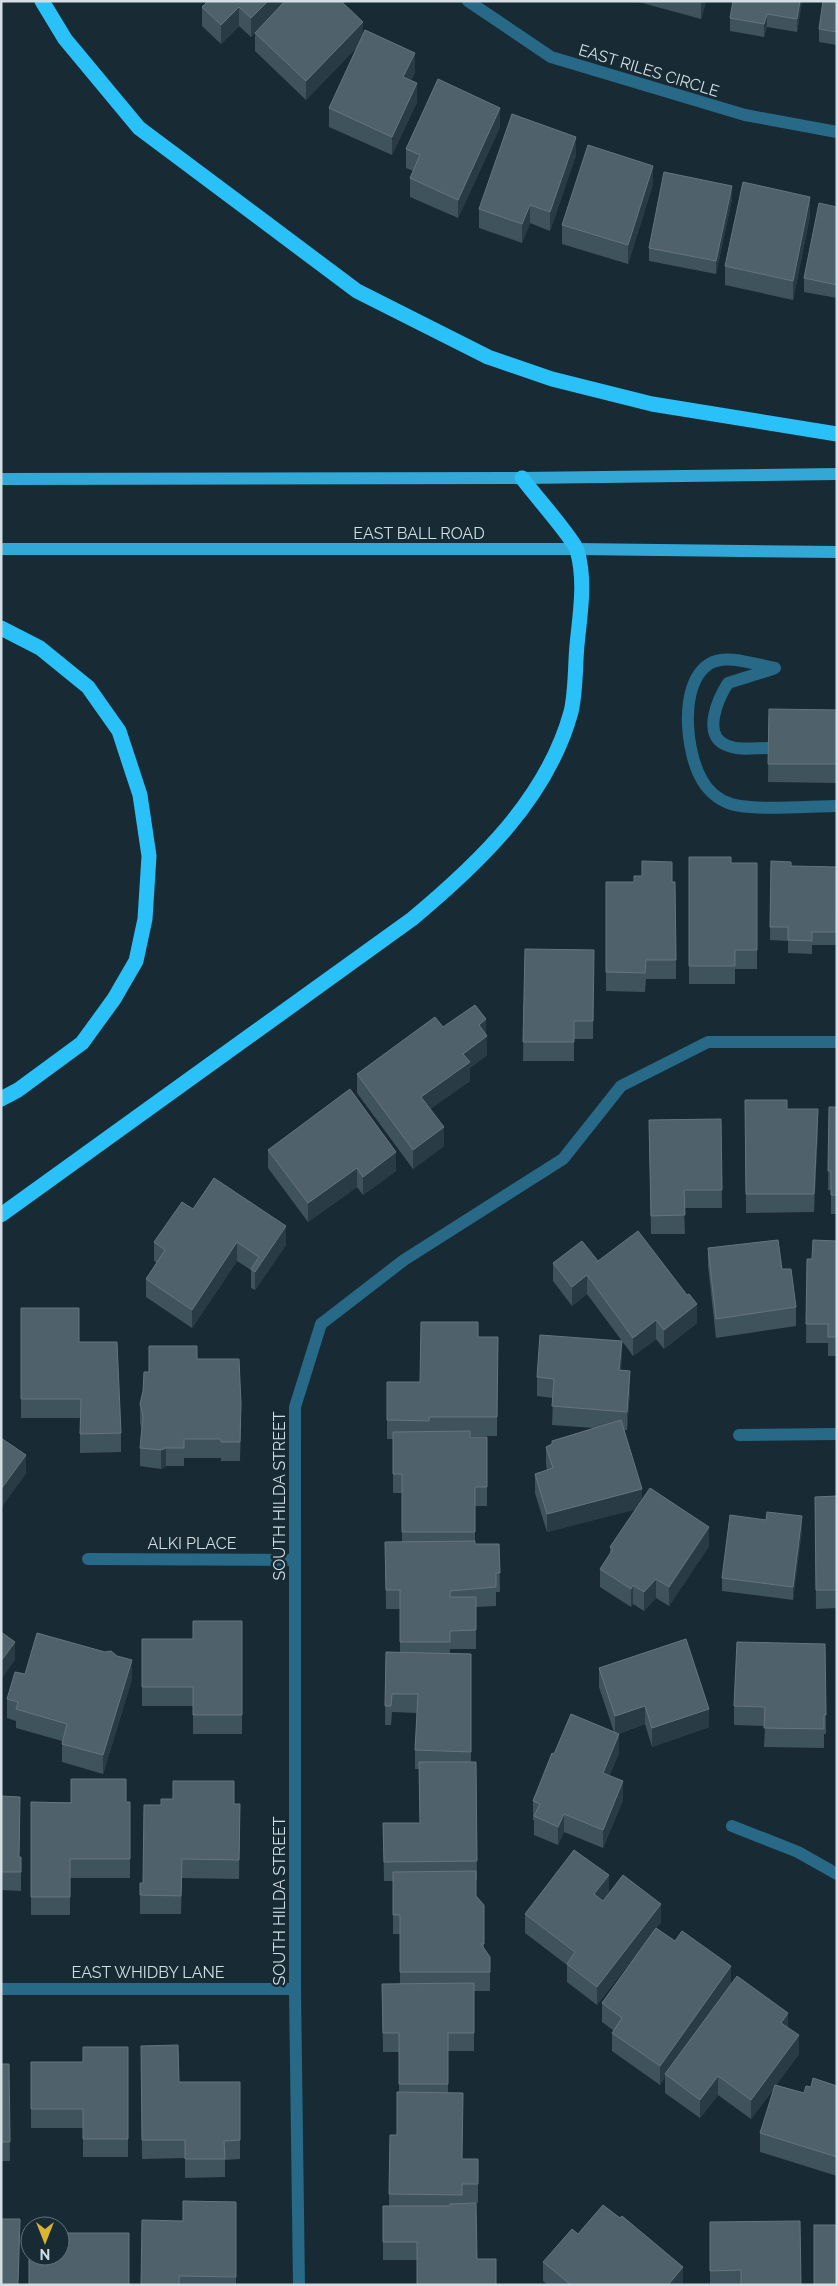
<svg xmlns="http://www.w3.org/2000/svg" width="838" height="2286" font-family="Raleway,sans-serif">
<rect width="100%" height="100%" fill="#182b34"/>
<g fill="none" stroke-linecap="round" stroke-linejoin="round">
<g stroke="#276986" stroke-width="12">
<path d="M468 1 551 57 745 115 837 132"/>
<path d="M775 668C756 665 727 653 709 664 678 684 686 753 702 780 708 791 719 800 731 804 752 811 811 806 837 806"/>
<path d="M768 748C755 748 738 751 726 745 701 735 719 697 728 683L773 669"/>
<path d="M739 1435 837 1434"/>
<path d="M88 1559 295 1560"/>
<path d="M732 1826 798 1852 837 1874"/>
<path d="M1 1989H295"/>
<path d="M299 2285 295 1989V1407L321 1324 404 1260 563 1159 621 1086 708 1042H837"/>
</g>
<g stroke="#33a7d6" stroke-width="12">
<path d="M1 479 522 478 837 474"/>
<path d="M1 549H576L837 552"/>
</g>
<g stroke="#2ac0f8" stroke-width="15">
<path d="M42 1 65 39 139 128 357 291 488 357 552 379 652 404 837 434"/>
<path d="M1 628 40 648 88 687 119 731 140 795 149 856 145 919 136 961 114 999 82 1043 18 1090 1 1099"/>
<path d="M1 1215 412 919C478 864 547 799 571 712 576 691 575 666 577 645 580 614 586 581 577 550 573 538 532 492 522 478"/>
</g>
</g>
<g fill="#3f535c">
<path d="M341 1 363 36 415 72 411 80 417 102 392 155 329 127V108L359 45 306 100 255 51V33L251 37 239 26 221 44 202 26V7Z"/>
<path d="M635 1H706L701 19Z"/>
<path d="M802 1 797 32 767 27 764 37 730 31V18Z"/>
<path d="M837 1V45L819 42V29Z"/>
<path d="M500 127 458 218 410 197V178L413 171 406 168V149Z"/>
<path d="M576 155 550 231 530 223 522 243 479 228V209Z"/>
<path d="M653 184 628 264 562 244V225Z"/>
<path d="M732 199 716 274 649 261V248Z"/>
<path d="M837 207V298L804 292V278Z"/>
<path d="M810 216 793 300 725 285V266Z"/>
<path d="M769 709 837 710V783L768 782Z"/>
<path d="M689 857 731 863H757V969H735V984H689Z"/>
<path d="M771 861 791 866 837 923 836 945H812V954L788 953V941L770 940Z"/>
<path d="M606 882H672L676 960V979H646L645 992 606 991Z"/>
<path d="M525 949 594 950 593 1039H574V1061H523Z"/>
<path d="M443 1027 486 1035 487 1055 470 1068V1081L430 1109 444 1146 413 1169 357 1093V1074Z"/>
<path d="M745 1100 787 1109 818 1128 814 1212 746 1213Z"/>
<path d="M829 1107H837V1214H831V1190H828Z"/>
<path d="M721 1119 722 1208H684L685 1234H651L649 1120Z"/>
<path d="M268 1150 396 1171 363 1195 357 1187 308 1222 268 1168Z"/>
<path d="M193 1209 286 1245 255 1290 251 1288V1270L237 1261 192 1328 146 1297V1279L157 1263 154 1261V1242Z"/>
<path d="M837 1241V1356H828V1343H806L807 1259H812Z"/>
<path d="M708 1248 782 1269 796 1307V1326L716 1338 708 1266Z"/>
<path d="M598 1261 697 1323 664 1349 656 1339 633 1356 622 1341 621 1370 630 1390 627 1430H624L642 1499 709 1546 669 1606 656 1598 644 1611 633 1604 631 1607 600 1587V1569L610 1554V1547L636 1509 547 1532 535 1493V1474L547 1470 546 1465V1447L552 1445V1441L594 1428 552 1425 553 1398 537 1396V1377L622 1341 587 1294 572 1306 553 1281V1263Z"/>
<path d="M21 1308 79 1342 121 1433V1452L80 1453V1418H21Z"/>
<path d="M478 1337H498L497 1436H470V1437H487V1506H475V1544H499L500 1592H496V1606L476 1607V1649H450V1653L471 1654V1762H476L477 1880H476V1896L484 1905V1949L490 1957V1991H474V2051H448V2093L462 2159H478V2203H462L417 2260H383V2206H389L390 2135H397L399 2092V2052H383L382 1984H400V1934H393V1881H384L383 1823H420L419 1769H415V1750L417 1713 392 1712 391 1725H385L386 1652H400V1609H386L385 1542H402V1493H393V1439H387V1382H420Z"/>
<path d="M197 1359 241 1422 240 1461H221V1458H184V1466H166L161 1469 140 1466V1448L142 1430 140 1423V1404Z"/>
<path d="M837 1496V1608L816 1609 815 1497Z"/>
<path d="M802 1530 793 1600 722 1591V1578Z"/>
<path d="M242 1621V1734H193V1706H142V1639H193Z"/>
<path d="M825 1644 826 1734H824V1748L764 1747 765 1726 734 1725V1706Z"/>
<path d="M599 1668 709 1727 652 1747 645 1724 618 1734 619 1753 609 1776 623 1800 603 1848 564 1832 558 1845 534 1835V1820H533V1801L554 1754 614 1732 599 1687Z"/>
<path d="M25 1674 132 1679 103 1774 62 1762V1741L16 1728V1721L7 1718V1699Z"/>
<path d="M1 1796 20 1816 19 1857 21 1872V1891L1 1890Z"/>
<path d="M31 1802H130V1878H70V1915H31Z"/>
<path d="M234 1804H240L239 1879 182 1878 181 1914H140V1895L143 1883Z"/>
<path d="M609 1893 661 1922 656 1928 788 2028 799 2054 776 2085 804 2093 811 2087 837 2086V2176L760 2152V2133L775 2087 751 2119 718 2095 700 2118 665 2093V2077L660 2085 612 2051V2033L614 2031 602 2022V2003L645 1943 597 2005 567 1982V1965L525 1933V1914Z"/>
<path d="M141 2046 179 2082H240V2159L225 2160V2177L185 2178V2158L142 2159Z"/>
<path d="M128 2047V2157H83V2128H31V2062H83Z"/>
<path d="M1 2064H9L10 2161H1Z"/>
<path d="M236 2202V2285H141L183 2221Z"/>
<path d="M710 2222 801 2285H710Z"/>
<path d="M578 2234 683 2285H548L543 2281V2262Z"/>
</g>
<g fill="#293c46">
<path d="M268 1H286L251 37V18Z"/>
<path d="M701 1H706L701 19Z"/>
<path d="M800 1H802L797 32V19Z"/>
<path d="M239 7V26L221 44V25Z"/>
<path d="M767 14V27L764 37V24Z"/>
<path d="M363 22V41L306 100V81Z"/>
<path d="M415 53V72L403 96V77Z"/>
<path d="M417 83V102L392 155V137Z"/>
<path d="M500 108V127L458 218V200Z"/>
<path d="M576 137V155L550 231V212Z"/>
<path d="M653 166V184L628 264V245Z"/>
<path d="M732 186V199L716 274V261Z"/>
<path d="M810 197V216L793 300V281Z"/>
<path d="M530 205V223L522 243V224Z"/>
<path d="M486 1019 487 1055 470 1068V1081L421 1116V1097L463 1054 479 1025Z"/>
<path d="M818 1109V1128L814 1212V1194Z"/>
<path d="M444 1127V1146L413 1169V1150Z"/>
<path d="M396 1152V1171L363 1195V1177Z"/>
<path d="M357 1168V1187L308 1222V1203Z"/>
<path d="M286 1226V1245L255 1290V1272Z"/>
<path d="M237 1242V1261L192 1328V1310Z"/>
<path d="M587 1275V1294L572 1306V1287Z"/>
<path d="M697 1304V1323L664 1349V1330Z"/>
<path d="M656 1320V1339L633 1356V1338Z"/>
<path d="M622 1341V1360L619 1389V1370Z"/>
<path d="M630 1371V1390L627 1430V1412Z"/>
<path d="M241 1404V1422L240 1461V1442Z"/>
<path d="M166 1448V1466L161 1469V1450Z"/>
<path d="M26 1455V1474L1 1508V1489Z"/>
<path d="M642 1489V1508L547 1532V1514Z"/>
<path d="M802 1516V1530L793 1600V1587Z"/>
<path d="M709 1527V1546L669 1606V1587Z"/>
<path d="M656 1579V1598L644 1611V1592Z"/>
<path d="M633 1585V1604L631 1607V1589Z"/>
<path d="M15 1642V1660L1 1680V1661Z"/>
<path d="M132 1660V1679L103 1774V1755Z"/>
<path d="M645 1706V1724L615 1735V1716Z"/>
<path d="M709 1709V1727L652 1747V1728Z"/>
<path d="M619 1734V1753L603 1792V1773Z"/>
<path d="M623 1781V1800L603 1848V1830Z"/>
<path d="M564 1814V1832L558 1845V1827Z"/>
<path d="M609 1875V1894L594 1913V1894Z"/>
<path d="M661 1904V1922L597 2005V1987Z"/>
<path d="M731 1966V1985L665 2074V2077L660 2085V2066Z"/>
<path d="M788 2013V2032L781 2023Z"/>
<path d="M799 2035V2054L751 2119V2100Z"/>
<path d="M718 2076V2095L700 2118V2100Z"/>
<path d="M683 2267V2285H668Z"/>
</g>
<g fill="#4f626b" stroke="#64757e">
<path d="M208 1H268L251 18 239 7 221 25 202 7Z"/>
<path d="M285 1H341L363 22 306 81 255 33Z"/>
<path d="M733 1H800L797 19 767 14 764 24 730 18Z"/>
<path d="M823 1H837V32L819 29Z"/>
<path d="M365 30 415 53 403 77 417 83 392 137 329 108Z"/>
<path d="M438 79 500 108 458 200 410 178 420 155 406 149Z"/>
<path d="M512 114 576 137 550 212 530 205 522 224 479 209Z"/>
<path d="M588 145 653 166 628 245 562 225Z"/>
<path d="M664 172 732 186 716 261 649 248Z"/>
<path d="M743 182 810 197 793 281 725 266Z"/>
<path d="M819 203 837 207V285L804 278Z"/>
<path d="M769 709 837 710V764H768Z"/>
<path d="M689 857H731V863H757V950H735V966H689Z"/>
<path d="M642 861 672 862V882H675L676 960H646L645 973 606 972V882H634V876H642Z"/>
<path d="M771 861 791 862V866L837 867 836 932H812V941L788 940V927H770Z"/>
<path d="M525 949 594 950 593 1021H574V1042H523Z"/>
<path d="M475 1005 486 1019 479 1025 487 1036 463 1054 470 1062 421 1097 444 1127 413 1150 357 1074 435 1017 443 1027Z"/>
<path d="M350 1089 396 1152 363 1177 357 1168 308 1203 268 1150Z"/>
<path d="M745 1100H787V1109H818L814 1194H746Z"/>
<path d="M829 1107H837V1195H831V1171H828Z"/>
<path d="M721 1119 722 1190H684L685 1215 651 1216 649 1120Z"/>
<path d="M214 1178 286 1226 255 1272 251 1269 259 1257 237 1242 192 1310 146 1279 165 1250 154 1242 182 1202 193 1209Z"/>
<path d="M638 1231 687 1295 689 1294 697 1304 664 1330 656 1320 633 1338 587 1275 572 1287 553 1263 582 1241 598 1261Z"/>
<path d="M778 1240 782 1269H791L796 1307 716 1319 708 1248Z"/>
<path d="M813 1240 837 1241V1337H828V1324H806L807 1259H812Z"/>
<path d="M21 1308H79V1342H117L121 1433 80 1434 81 1399H21Z"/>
<path d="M421 1322H478V1337H498L497 1417H429V1421L387 1420V1382H420Z"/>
<path d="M540 1335 622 1341 619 1370 630 1371 627 1412 552 1406 554 1379 537 1377Z"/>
<path d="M149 1346H197V1359H239L241 1404 240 1442H221V1439H184V1448H166L161 1450 140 1448 143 1416 140 1404 143 1391 144 1372H149Z"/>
<path d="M621 1420 642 1489 547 1514 535 1474 553 1468 546 1447 552 1444V1441Z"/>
<path d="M470 1431V1437H487V1487H475V1532H402V1474H393V1432Z"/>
<path d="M1 1438 26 1455 1 1489Z"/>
<path d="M650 1488 709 1527 669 1587 656 1579 644 1592 633 1585 631 1589 600 1569 613 1549 610 1547Z"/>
<path d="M837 1496V1590H816L815 1497Z"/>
<path d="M767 1512 802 1516 793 1587 722 1578 730 1515 766 1520Z"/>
<path d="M475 1541V1544H499L500 1573H496V1587L450 1591V1597H476V1630L450 1631V1642H400V1590H386L385 1542Z"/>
<path d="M193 1621H242V1715H193V1687H142V1639H193Z"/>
<path d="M1 1632 15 1642 1 1661Z"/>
<path d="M37 1633 105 1652 111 1651 117 1656 132 1660 103 1755 62 1744 67 1724 16 1709 18 1702 7 1699 15 1672 25 1674Z"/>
<path d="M686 1639 709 1709 652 1728 645 1706 615 1716 599 1668Z"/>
<path d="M737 1642 825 1644 826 1715H824V1729L764 1728 765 1707 734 1706Z"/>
<path d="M386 1652 471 1654V1752L415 1750 418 1694H392L391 1706H385Z"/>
<path d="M571 1714 619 1734 603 1773 623 1781 603 1830 564 1814 558 1827 534 1816 540 1804 533 1801 552 1753 554 1754Z"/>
<path d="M419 1762H476L477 1861 384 1862 383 1823H420Z"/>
<path d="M71 1779H126V1802H130V1859H70V1897H31V1802L71 1803Z"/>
<path d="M173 1781H234V1804H240L239 1860 182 1859 181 1896 140 1895V1883H143L144 1805H161V1799H173Z"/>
<path d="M1 1796 20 1797 19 1857H21V1872H1Z"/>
<path d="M574 1850 609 1875 594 1894 603 1901 623 1875 661 1904 597 1987 567 1964 575 1952 525 1914Z"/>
<path d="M476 1871V1896L484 1905V1944H481L490 1957V1972H400V1915H393V1872Z"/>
<path d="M656 1928 675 1941 682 1931 731 1966 660 2066 612 2033 622 2018 602 2003Z"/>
<path d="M737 1976 788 2013 781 2023 799 2035 751 2100 718 2076 700 2100 665 2074Z"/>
<path d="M474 1983V2033H448V2084H399V2033H383L382 1984Z"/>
<path d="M178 2045 179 2082H240V2140L224 2141 225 2159H185V2140H142L141 2046Z"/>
<path d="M83 2047H128V2139H83V2109H31V2062H83Z"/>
<path d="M1 2064H9L10 2142H1Z"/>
<path d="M813 2078 837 2086V2157L760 2133 775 2085 804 2093 806 2086 811 2087Z"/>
<path d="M397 2092 463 2093 462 2159H478V2184H462V2195L389 2194 390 2135H397Z"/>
<path d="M183 2201 236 2202V2277L179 2276V2285H141L142 2220 183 2221Z"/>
<path d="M476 2203 477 2259H496V2285H417V2242H383V2206H450V2204Z"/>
<path d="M603 2205 620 2218 622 2216 683 2267 668 2285H571L543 2262 572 2229 578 2234Z"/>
<path d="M1 2219H20L18 2285H1Z"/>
<path d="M800 2221 801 2285H741V2270L710 2271V2222Z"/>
<rect x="814" y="2225" width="23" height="60"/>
<path d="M29 2233H30V2256H60V2233H129V2285H29Z"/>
</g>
<g text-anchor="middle" stroke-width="5" stroke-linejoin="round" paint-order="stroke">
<g font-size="16" fill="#d4dfe5" stroke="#182b34">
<text transform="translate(649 70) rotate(17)" y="6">EAST RILES CIRCLE</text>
<text x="419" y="539">EAST BALL ROAD</text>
<text transform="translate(279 1496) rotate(-90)" y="6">SOUTH HILDA STREET</text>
<text x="192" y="1549">ALKI PLACE</text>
<text transform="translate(279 1901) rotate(-90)" y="6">SOUTH HILDA STREET</text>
<text x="148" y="1978">EAST WHIDBY LANE</text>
</g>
</g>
<rect width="838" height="2286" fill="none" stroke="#d4dfe5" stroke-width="5"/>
<g transform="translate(45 2241) rotate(180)"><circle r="24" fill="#182b34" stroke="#63737b"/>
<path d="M0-4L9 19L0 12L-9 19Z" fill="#dab333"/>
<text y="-8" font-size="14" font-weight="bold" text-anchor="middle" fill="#d4dfe5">N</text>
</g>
</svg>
